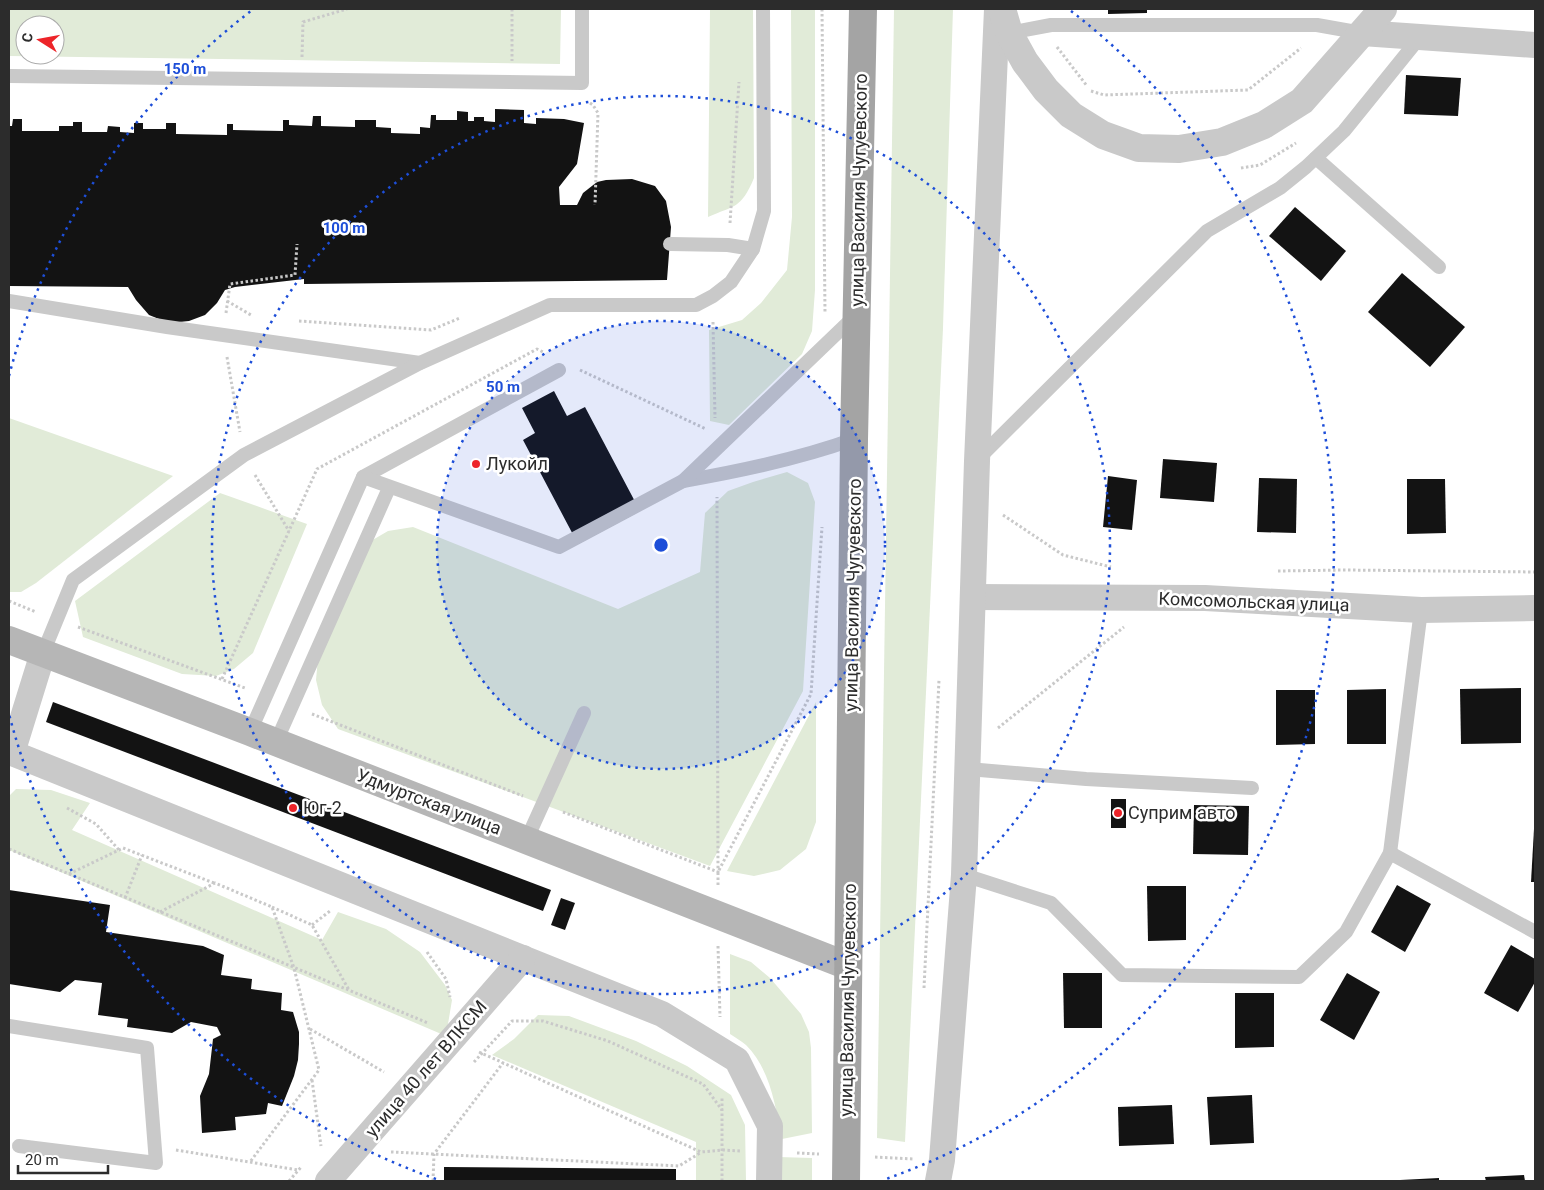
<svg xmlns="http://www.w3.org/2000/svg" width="1544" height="1190" font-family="Roboto,sans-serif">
<rect width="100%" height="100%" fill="#fff"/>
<g fill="#e1ebd8" fill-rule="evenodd">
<path d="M9 9H561L560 64 9 56ZM25 25H55V55H25Z"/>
<path d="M710 9H753L754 178C741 209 735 205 708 217Z"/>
<path d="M791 9H815V290L812 331 802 354 729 425 710 421 709 330 742 320 761 303 787 270 792 217Z"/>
<path d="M894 9H953L943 328 905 1142 877 1138Z"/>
<path d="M9 418 173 476 36 583 21 592H9Z"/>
<path d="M787 472 808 483 815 502 803 691 710 866 338 729 322 705 316 680 318 658 364 545 388 531 413 527 618 609 700 572 705 513 728 491 753 482Z"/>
<path d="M220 493 307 524 253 653 234 669 216 676 182 674 83 637 75 601Z"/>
<path d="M816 702V822L806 849 780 870 754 876 727 871Z"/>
<path d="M16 789 51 790 90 803 72 830 322 940 338 912 386 929 420 952 445 985 452 1000 446 1036 9 850V796Z"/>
<path d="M730 954 751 962 770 978 801 1014 809 1032 811 1048 812 1133 782 1139C775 1106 771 1070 746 1045 741 1041 735 1037 730 1034Z"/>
<path d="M538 1015 569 1016 636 1041 687 1066 731 1095 745 1125 746 1181H696V1142L492 1055 514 1039Z"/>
<path d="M778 1157 812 1158V1181H777Z"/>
</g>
<g fill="#131313">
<path d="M1108 9H1147V13L1108 14Z"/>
<path d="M1406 75 1461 78 1458 116 1404 114Z"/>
<path d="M495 109 524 110V123L536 124V118L564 119 584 123 577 164 559 187 560 205H577L583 193 597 182 606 180 632 179 655 186 666 201 671 227 667 280 304 284V279L235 287 225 290 217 303 205 315 189 321 169 323 149 315 136 300 128 287 9 286V126H12L13 119H22V131H59V126H73V122H82V132H107L108 126 120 127V132L134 133V123H143V129H166V123H176V134L227 135V124H233V130L283 131V120H289V125L312 126 313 116H321V126L355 127V120H376V127L391 128V133L420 134V127L430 128 431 115H436V120H457V111L468 112V121H474V117H484V121L495 122Z"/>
<path d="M1295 207 1346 251 1321 281 1269 236Z"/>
<path d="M1402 273 1465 327 1430 367 1368 312Z"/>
<path d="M554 391 567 416 585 407 640 511 578 544 523 440 535 433 522 408Z"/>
<path d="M1163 459 1217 463 1214 502 1160 498Z"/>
<path d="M1108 476 1137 480 1132 530 1103 527Z"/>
<path d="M1259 478 1297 479 1296 533 1257 532Z"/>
<path d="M1407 479H1445L1446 533 1407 534Z"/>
<path d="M1521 688V743L1461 744 1460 689Z"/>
<path d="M1386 689V744H1347V690Z"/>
<path d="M1276 690H1315V744L1276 745Z"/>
<path d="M53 702 551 890 543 911 46 722Z"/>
<rect x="1111" y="799" width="15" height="29"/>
<path d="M1194 805 1249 806 1248 855 1193 854Z"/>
<path d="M1534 829H1535V882H1531Z"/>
<path d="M1397 885 1431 904 1405 952 1371 932Z"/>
<path d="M1147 886H1186V940L1148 941Z"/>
<path d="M9 890 110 905 106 932 203 946 224 955 221 975 252 979 251 989 282 993 281 1010 293 1012 299 1032V1044L298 1060 294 1076 282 1106 268 1103 266 1114 235 1117 236 1130 202 1133 200 1096 209 1074 213 1039 221 1035 217 1027 191 1022 172 1033 127 1027 128 1019 98 1015 102 983 75 980 60 992 9 984Z"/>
<path d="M561 898 575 903 565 930 551 925Z"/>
<path d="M1511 945 1535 959V982L1518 1012 1484 993Z"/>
<path d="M1063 973H1102V1028H1064Z"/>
<path d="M1347 973 1380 992 1354 1040 1320 1020Z"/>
<path d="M1235 993H1274V1047L1235 1048Z"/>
<path d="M1252 1095 1254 1143 1210 1145 1207 1097Z"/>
<path d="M1172 1105 1174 1144 1119 1146 1118 1107Z"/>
<path d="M444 1167 676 1169V1181H444Z"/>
<path d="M1524 1175 1525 1181H1486L1485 1177Z"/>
<path d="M1439 1178V1181H1400V1180Z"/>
</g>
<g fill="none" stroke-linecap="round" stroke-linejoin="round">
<g stroke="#c9c9c9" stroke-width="3" stroke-dasharray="2.5 2.5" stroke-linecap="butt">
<path d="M512 9V61"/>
<path d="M822 9 825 313"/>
<path d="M1057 47 1087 86"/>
<path d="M302 57 303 22 347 9"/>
<path d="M1091 91 1104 95 1248 90 1301 48"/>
<path d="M590 103 593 105 598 113 595 205"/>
<path d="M1241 168 1260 165 1296 143"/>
<path d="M730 223 739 82"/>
<path d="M227 301 251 315"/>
<path d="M226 313 230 284 295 275 297 244"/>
<path d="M299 321 431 330 460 318"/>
<path d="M713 322 715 418"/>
<path d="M227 357 240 432"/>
<path d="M580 370 706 429"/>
<path d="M255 475 289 531"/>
<path d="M1003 515 1063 555 1111 567"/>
<path d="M1278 571 1346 570 1535 572"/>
<path d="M9 601 36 612"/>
<path d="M78 627 245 688"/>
<path d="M222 679 317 469 537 349 543 352"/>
<path d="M312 714 523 796"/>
<path d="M998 728 1124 627"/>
<path d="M67 808 96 824 119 850"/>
<path d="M563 812 718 872 717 497"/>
<path d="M9 849 428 1023"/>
<path d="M69 874 123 848 214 883"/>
<path d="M718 885V872L811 694 822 527"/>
<path d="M125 898 142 855"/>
<path d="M272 907 312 925 349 990"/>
<path d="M160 912 215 883 272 907 294 968 319 1070 250 1162"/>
<path d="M312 925 330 911"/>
<path d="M718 946 720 1017"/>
<path d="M427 952 446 979 450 997"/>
<path d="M924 988 939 680"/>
<path d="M310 1029 384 1072"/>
<path d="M479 1052 701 1152 723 1150 741 1151"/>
<path d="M474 1062 512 1021H543L608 1041 703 1084 722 1110"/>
<path d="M312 1080 321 1146"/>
<path d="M176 1150 298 1170"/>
<path d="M391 1152 679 1166 700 1153"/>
<path d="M797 1153 819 1154"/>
<path d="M875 1157 913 1159"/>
<path d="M289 1181 302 1166"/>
<path d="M433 1181 434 1154 503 1063"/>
<path d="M722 1181V1096"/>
</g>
<g stroke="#c9c9c9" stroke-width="14">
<path d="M1009 33 1051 25H1317L1362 33"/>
<path d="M9 76 582 83V9"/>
<path d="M1316 158 1439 267"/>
<path d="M670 244 728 245 753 249"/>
<path d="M9 301 167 327 420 363"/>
<path d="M978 459 1207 231 1280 188 1306 167 1344 131 1420 37"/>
<path d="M363 477 559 370"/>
<path d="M683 481C741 471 799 459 854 439"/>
<path d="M43 653 73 580 244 455 420 363 550 305H696L713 296 731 282 753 249 764 211 763 9"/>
<path d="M250 732 363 477 559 547 683 481 856 315"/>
<path d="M276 742 389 488"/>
<path d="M968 769 1086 779 1252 788"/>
<path d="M526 841 584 713"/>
<path d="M1390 853 1421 610"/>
<path d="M964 875 1051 903 1122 975 1299 977 1346 932 1390 853 1535 932"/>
<path d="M9 1026 147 1048 156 1163 19 1146"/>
</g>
<g stroke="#c9c9c9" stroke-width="26">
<path d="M1362 33 1535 45"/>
<path d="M973 597 1205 598 1421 610 1535 608"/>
<path d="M9 750 12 753 662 1014 737 1060 770 1126 769 1181"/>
<path d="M12 753 43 653"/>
<path d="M328 1181 523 958"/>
<path d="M938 1181 942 1160 964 875 977 461 997 9"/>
</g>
<path stroke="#c9c9c9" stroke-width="28" d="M1002 9 1009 33 1025 62 1046 90 1071 115 1103 135 1139 148 1179 149 1222 142 1264 125 1302 101 1383 9"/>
<path stroke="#b6b6b6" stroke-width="28" d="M9 640 250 732 848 966"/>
<path stroke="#a4a4a4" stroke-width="28" d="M846 1181 854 439 863 9"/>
</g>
<circle cx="661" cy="545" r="224" fill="#1d4ed8" fill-opacity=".12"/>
<g fill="none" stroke="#1d4ed8" stroke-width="2.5" stroke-dasharray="2.5 5">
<circle cx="661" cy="545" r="224"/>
<circle cx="661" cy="545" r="449"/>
<path d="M436 1179A673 673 0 0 1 9 714M9 376A673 673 0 0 1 251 11M1071 11A673 673 0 0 1 886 1179"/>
</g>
<g fill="#ed2429" stroke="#fff" stroke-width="2">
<circle cx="476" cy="464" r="5"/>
<circle cx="293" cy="808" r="5"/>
<circle cx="1118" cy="813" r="5"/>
</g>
<g text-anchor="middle" stroke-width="5" stroke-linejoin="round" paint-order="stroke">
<g font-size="18" fill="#2c2c2c" stroke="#fff">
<text transform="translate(859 190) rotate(-89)" y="6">улица Василия Чугуевского</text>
<text transform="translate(853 595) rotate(-89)" y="6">улица Василия Чугуевского</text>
<text transform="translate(1254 602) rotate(2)" y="6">Комсомольская улица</text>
<text transform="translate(429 802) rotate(21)" y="6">Удмуртская улица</text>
<text transform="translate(848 1000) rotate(-89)" y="6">улица Василия Чугуевского</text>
<text transform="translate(426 1069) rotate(-49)" y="6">улица 40 лет ВЛКСМ</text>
</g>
<g font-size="18" fill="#2c2c2c" stroke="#fff" text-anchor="start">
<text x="486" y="470">Лукойл</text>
<text x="303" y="814">Юг-2</text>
<text x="1128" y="819">Суприм авто</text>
</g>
</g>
<circle cx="661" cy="545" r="8" fill="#1d4ed8" stroke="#fff" stroke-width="2.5"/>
<g font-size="15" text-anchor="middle" font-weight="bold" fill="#1d4ed8" stroke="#fff" stroke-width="5" stroke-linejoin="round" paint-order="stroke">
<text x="185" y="74">150 m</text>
<text x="344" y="233">100 m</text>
<text x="503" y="392">50 m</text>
</g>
<rect width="1544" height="1190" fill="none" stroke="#2c2c2c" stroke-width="20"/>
<g transform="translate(40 40) rotate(281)"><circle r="24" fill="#ffffff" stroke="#ababab"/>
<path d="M0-4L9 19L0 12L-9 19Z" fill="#ed2429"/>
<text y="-8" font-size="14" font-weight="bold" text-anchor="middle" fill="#2c2c2c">С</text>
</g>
<path d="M18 1165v8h90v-8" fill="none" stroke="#2c2c2c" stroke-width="2.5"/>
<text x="25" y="1165" font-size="15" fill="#2c2c2c" stroke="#ffffff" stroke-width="4" paint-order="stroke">20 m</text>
</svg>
